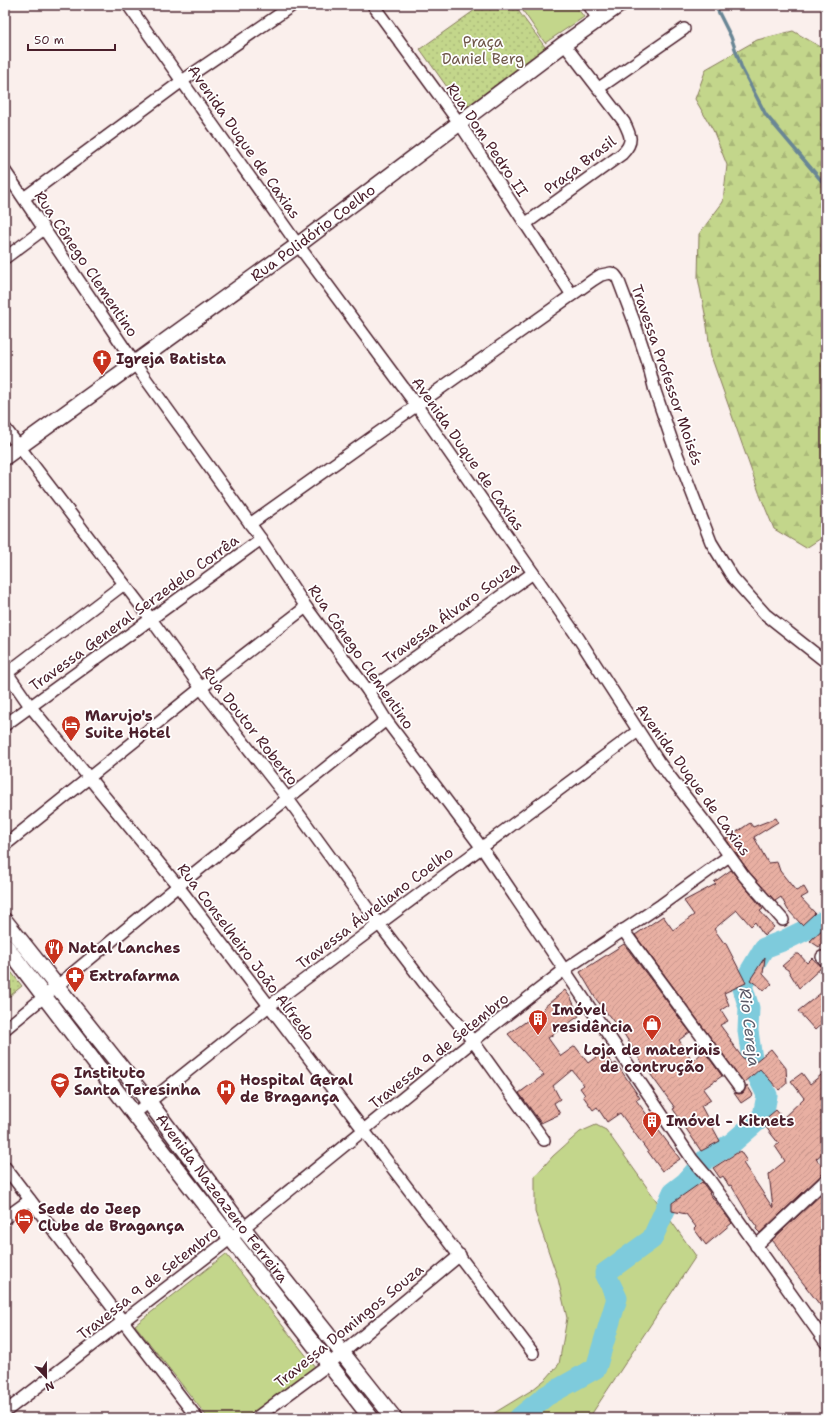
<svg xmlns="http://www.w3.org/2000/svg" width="831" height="1423" font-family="'Shantell Sans',sans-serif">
<defs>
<pattern id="forest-firs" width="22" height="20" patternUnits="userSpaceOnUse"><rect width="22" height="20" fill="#c3d68b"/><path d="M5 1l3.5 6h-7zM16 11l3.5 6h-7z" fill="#a9b778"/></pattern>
<pattern id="park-dots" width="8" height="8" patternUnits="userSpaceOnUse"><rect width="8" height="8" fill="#c3d68b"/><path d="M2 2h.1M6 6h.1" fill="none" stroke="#a9b778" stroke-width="1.8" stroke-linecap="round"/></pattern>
<pattern id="building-hatch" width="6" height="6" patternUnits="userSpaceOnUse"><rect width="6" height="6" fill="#e8afa2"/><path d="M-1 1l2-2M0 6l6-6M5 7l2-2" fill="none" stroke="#c8968c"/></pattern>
</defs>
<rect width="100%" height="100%" fill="#faefec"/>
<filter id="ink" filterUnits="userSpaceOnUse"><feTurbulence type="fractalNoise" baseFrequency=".025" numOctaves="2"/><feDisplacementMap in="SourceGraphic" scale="8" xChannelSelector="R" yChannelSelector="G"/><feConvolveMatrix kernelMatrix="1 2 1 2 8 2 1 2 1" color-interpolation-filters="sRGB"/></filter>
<g filter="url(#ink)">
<g fill="#c3d68b" stroke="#867a5b">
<path d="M519 5H575L584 17 545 43Z"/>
<path d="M596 1125 606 1130 696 1256 589 1418H486L532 1390 547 1378 559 1364 567 1318 558 1279 535 1212V1176L553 1156 580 1132Z"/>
<path d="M226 1254 316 1368 249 1418H208L135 1325Z"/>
</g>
<path fill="url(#forest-firs)" stroke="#867a5b" d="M793 31 826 50V535L806 548 774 529 760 495 711 356 706 319 698 278 699 234 723 202 727 165 713 130 695 99 706 69 757 40Z"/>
<g fill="url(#park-dots)" stroke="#867a5b">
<path d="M482 5H514L548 51 464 111 420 49Z"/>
<path d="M5 964 22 986 5 1000Z"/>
</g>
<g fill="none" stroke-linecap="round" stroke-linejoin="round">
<path stroke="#698695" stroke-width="3.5" d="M715 5 731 37 742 69 766 115 826 186"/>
<path stroke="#7ecbdc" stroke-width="21" d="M519 1418 546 1396 596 1368 617 1298 605 1273 652 1239 673 1192 686 1182 706 1159 732 1143 763 1116 767 1095 753 1066 748 1031 749 1008 742 985 764 948 785 940 826 920"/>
</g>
<g fill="url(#building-hatch)" stroke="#4a1f2b">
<path d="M776 818 778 822 754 837 768 863 777 862 780 871 796 891 804 887 808 894 801 898 815 913 802 925 788 910 781 897 775 901 749 872 726 839 750 823 753 827Z"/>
<path d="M731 870 763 909 760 911 774 927 764 936 755 922 751 926 737 910 714 929 724 943 725 942 746 983 724 993 729 1005 721 1010 728 1021 720 1025 731 1040 730 1041 742 1057 750 1066 771 1049 786 1068 787 1083 779 1090 760 1069 744 1083 635 935 663 916 673 930 694 915 684 901 716 884 714 882Z"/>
<path d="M826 926V942L819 947 810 941Z"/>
<path d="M624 944 690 1032 679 1040 693 1061 704 1051 722 1076 703 1089 711 1100 701 1106 720 1141 701 1151 673 1109 675 1108 640 1060 621 1029 620 1030 596 999 580 972Z"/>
<path d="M796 954H799L807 963 812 958 822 967 799 988 788 970 782 966Z"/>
<path d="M765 957 763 974 772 984 764 990 750 980Z"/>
<path d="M826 989V1020L815 1030 798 1011Z"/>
<path d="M565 990 571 998 579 1016 548 1038 561 1056 575 1046 588 1063 604 1051 613 1065 616 1063 640 1098 636 1100 680 1159 662 1171 620 1113 607 1122 597 1107 593 1110 583 1096 585 1095 580 1088 584 1085 572 1070 553 1086 560 1099 554 1103 560 1114 541 1123 519 1093 544 1075 508 1034 544 1009 543 1008Z"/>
<path d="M826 1071V1150L816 1159 826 1171V1173L821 1175 760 1233 756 1229 757 1227 751 1219 731 1185 729 1186 723 1176 720 1178 713 1168 740 1151 747 1161 743 1163 773 1208 769 1174 785 1161 775 1146 779 1144 765 1126 768 1124 764 1120 776 1110 783 1118 804 1098 791 1081 802 1073 810 1084Z"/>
<path d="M747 1085 753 1095 741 1103 734 1093 739 1094 743 1093Z"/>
<path d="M702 1182 710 1193H709L732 1223 706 1245 694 1229 696 1227 686 1214 672 1211V1203Z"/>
<path d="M826 1190V1313L790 1266 777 1246 772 1240Z"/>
</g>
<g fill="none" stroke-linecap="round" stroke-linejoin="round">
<g stroke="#4a1f2b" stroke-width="14">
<g id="street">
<path d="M128 5 298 245 417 406 579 639 658 761 711 830 744 876 783 920"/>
<path d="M373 5 460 124 572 295"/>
<path d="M589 5 598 20"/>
<path d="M599 88 684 29"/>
<path d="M5 171 135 364 261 539 306 607 368 691 386 720 482 848 692 1159 709 1179 826 1343"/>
<path d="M24 198 182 81 293 5"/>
<path d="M525 224 622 154C634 142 631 136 624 122L564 44"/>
<path d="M5 258 44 229"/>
<path d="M5 428 151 619 201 688 288 799 379 924 424 983 473 1041 544 1140"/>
<path d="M250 524 593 280 601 275 611 273 615 275 618 279 635 324 648 363 655 391 672 441 711 542 733 578 765 614 826 662"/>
<path d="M5 670 30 706 178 886 533 1353"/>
<path d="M7 673 124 584"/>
<path d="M368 691 533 573"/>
<path d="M5 725 261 539"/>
<path d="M5 845 201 688 306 607"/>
<path d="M623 930 739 1087"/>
<path d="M822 957 826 961"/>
<path d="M5 1029 178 886 386 720"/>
<path d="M134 1114 269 1006 638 731"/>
<path d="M5 1167 197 1418"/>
<path d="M5 1218 30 1200"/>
<path d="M756 1246 826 1180"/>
<path d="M5 1412 231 1238 473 1041 564 970 661 905 729 856"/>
<path d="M256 1418 329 1364 460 1255"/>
</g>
</g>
<g stroke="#4a1f2b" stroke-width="18">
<g id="secondary">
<path id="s1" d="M5 457 298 245 564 44 619 5"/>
<path id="s2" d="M5 921 149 1102 243 1228 394 1418"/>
<path d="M5 945 134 1114 371 1418"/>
</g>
</g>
<use href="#street" stroke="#fff" stroke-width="11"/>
<use href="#secondary" stroke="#fff" stroke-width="15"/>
</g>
</g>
<defs>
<g id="church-pin" transform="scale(1)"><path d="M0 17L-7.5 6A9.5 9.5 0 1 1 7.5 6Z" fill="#c8321e" stroke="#fff"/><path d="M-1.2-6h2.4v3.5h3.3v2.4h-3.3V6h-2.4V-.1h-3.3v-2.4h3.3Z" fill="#fff"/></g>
<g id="hotel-pin" transform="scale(1)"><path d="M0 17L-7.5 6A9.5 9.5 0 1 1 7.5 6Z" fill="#c8321e" stroke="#fff"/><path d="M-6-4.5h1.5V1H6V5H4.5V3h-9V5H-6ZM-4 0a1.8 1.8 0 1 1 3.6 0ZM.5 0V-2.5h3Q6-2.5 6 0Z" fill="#fff"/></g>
<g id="restaurant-pin" transform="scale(1)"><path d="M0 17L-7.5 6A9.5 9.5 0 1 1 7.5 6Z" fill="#c8321e" stroke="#fff"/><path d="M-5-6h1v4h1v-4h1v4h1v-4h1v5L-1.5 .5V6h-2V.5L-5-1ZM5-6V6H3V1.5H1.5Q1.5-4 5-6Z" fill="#fff"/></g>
<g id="pharmacy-pin" transform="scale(1)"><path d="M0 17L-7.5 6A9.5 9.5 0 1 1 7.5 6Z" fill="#c8321e" stroke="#fff"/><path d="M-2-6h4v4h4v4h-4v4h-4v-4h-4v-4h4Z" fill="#fff"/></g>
<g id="building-pin" transform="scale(1)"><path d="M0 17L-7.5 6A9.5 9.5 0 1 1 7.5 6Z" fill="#c8321e" stroke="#fff"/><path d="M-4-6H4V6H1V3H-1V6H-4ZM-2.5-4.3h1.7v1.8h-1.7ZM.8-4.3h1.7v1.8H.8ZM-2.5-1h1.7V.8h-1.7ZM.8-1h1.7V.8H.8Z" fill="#fff"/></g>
<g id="shop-pin" transform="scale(1)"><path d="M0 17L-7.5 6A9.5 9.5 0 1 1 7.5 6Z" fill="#c8321e" stroke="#fff"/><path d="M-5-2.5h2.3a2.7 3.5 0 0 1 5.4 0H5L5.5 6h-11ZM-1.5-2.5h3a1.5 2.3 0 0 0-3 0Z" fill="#fff"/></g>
<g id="school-pin" transform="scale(1)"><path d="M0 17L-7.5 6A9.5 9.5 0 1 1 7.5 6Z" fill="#c8321e" stroke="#fff"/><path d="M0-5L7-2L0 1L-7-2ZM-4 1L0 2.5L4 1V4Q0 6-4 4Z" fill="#fff"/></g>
<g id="hospital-pin" transform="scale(1)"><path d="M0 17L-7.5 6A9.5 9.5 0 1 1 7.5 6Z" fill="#c8321e" stroke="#fff"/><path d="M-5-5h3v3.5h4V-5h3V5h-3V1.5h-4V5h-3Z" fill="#fff"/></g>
</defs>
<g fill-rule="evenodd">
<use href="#church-pin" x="102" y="359"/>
<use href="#hotel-pin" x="71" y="725"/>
<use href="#restaurant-pin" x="54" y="948"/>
<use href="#pharmacy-pin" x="75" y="976"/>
<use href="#building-pin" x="538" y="1019"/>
<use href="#shop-pin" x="652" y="1024"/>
<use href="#school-pin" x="60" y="1082"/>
<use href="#hospital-pin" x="226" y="1089"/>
<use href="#building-pin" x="652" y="1121"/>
<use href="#hotel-pin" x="24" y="1218"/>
</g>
<g text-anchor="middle" stroke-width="3.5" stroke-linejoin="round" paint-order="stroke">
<g font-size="15" fill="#6e5648" stroke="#fff">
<text x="483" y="47">Praça<tspan x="483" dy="17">Daniel Berg</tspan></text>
</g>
<g font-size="15" fill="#4a1f2b" stroke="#fff">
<text transform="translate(487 140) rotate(56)" y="5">Rua Dom Pedro II</text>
<text transform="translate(244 142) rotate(55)" y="5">Avenida Duque de Caxias</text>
<text transform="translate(580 165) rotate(-37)" y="5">Praça Brasil</text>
<text dy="5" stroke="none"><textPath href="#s1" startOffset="381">Rua Polidório Coelho</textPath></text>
<text transform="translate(86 264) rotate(56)" y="5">Rua Cônego Clementino</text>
<text transform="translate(667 375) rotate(71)" y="5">Travessa Professor Moisés</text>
<text transform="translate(468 454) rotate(55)" y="5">Avenida Duque de Caxias</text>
<text transform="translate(134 613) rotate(-36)" y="5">Travessa General Serzedelo Corrêa</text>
<text transform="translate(451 613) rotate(-36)" y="5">Travessa Álvaro Souza</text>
<text transform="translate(361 657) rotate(55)" y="5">Rua Cônego Clementino</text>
<text transform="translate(250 726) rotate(52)" y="5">Rua Doutor Roberto</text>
<text transform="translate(693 780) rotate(54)" y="5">Avenida Duque de Caxias</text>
<text transform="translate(375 908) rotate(-37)" y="5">Travessa Áureliano Coelho</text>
<text transform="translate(246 952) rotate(53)" y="5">Rua Conselheiro João Alfredo</text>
<text transform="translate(439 1051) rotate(-39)" y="5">Travessa 9 de Setembro</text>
<text dy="5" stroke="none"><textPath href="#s2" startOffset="352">Avenida Nazeazeno Ferreira</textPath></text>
<text transform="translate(148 1283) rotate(-38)" y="5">Travessa 9 de Setembro</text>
<text transform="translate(349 1326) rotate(-39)" y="5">Travessa Domingos Souza</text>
</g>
<g font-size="15" font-weight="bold" fill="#4a1f2b" stroke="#fff" text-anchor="start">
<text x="116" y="364">Igreja Batista</text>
<text x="85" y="721">Marujo's<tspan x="85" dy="17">Suite Hotel</tspan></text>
<text x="68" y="953">Natal Lanches</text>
<text x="89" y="981">Extrafarma</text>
<text x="552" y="1015">Imóvel<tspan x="552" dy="17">residência</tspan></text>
<text x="652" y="1055" text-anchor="middle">Loja de materiais<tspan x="652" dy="17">de contrução</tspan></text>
<text x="74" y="1078">Instituto<tspan x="74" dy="17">Santa Teresinha</tspan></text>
<text x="240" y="1085">Hospital Geral<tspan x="240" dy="17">de Bragança</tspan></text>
<text x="666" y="1126">Imóvel - Kitnets</text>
<text x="38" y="1214">Sede do Jeep<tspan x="38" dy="17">Clube de Bragança</tspan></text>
</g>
<g font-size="16" font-style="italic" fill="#5c5b69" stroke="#fff">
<text transform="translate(750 1027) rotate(83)" y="6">Rio Cereja</text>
</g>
</g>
<rect width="831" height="1423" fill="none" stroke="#fff" stroke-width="20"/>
<rect x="10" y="10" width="811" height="1403" fill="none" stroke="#4a1f2b" stroke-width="1.5" filter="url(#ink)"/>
<g transform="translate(46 1377) rotate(158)" stroke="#ffffff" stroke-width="3" paint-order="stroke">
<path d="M0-3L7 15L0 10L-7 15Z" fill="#4a1f2b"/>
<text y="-6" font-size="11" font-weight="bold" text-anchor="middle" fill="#4a1f2b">N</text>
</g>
<path d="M28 44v6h87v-6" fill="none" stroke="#4a1f2b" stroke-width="2"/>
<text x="34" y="44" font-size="12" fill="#4a1f2b" stroke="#ffffff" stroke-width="3" paint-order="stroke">50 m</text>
</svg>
